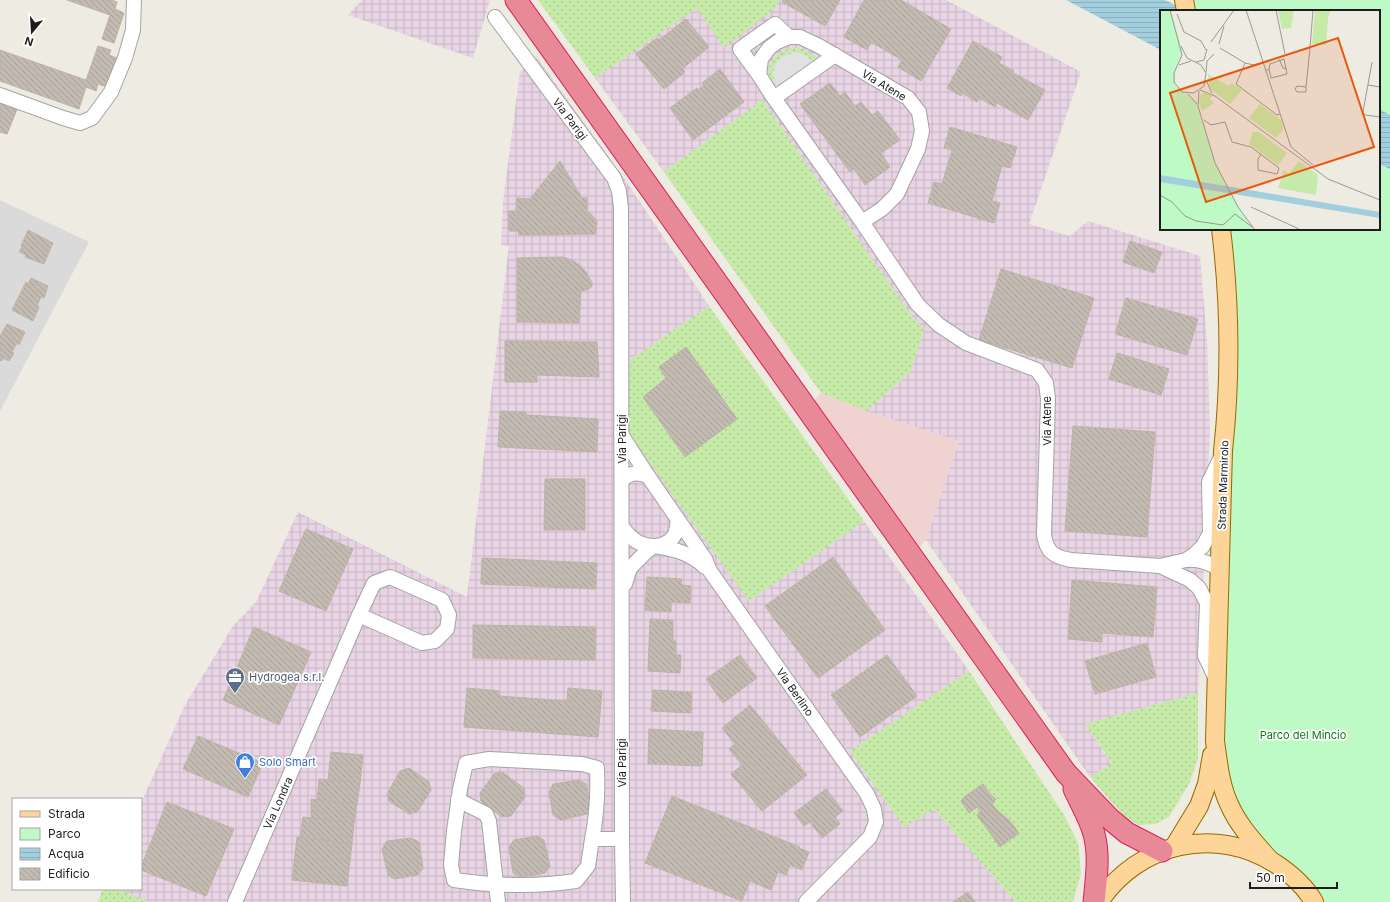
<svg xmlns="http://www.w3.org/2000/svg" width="1390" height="902" font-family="Inter,sans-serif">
<defs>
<pattern id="industrial-grid" width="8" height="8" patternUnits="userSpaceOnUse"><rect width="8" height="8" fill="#e8d4e4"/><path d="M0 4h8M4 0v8" fill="none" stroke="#c7b6c3"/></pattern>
<pattern id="grass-dots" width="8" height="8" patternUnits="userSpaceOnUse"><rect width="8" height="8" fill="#c6eaa7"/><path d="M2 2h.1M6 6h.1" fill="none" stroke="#aac88f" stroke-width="1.8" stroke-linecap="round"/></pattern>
<pattern id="water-rules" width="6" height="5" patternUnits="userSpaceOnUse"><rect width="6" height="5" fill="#a2cedd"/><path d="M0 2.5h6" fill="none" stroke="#8bb0bd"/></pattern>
<pattern id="building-back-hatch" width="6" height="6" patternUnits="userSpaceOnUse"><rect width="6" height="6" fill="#c3bab2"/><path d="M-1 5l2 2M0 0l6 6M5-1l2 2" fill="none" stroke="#a79f99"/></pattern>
</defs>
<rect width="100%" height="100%" fill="#eeebe3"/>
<path fill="#dbdada" d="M0 200 89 242 0 411Z"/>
<path fill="#f0d3d1" d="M821 393 866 411 959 441 926 540 916 551 811 403Z"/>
<g fill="url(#industrial-grid)">
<path d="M362 0H490L473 58 348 15Z"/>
<path d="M779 0H946L1081 72 1029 224 1070 236 1088 221 1200 256 1207 342 1210 430 1198 693 1085 724 1112 764 1090 777 926 540 959 441 866 411 910 372 924 330 908 311 762 100 664 172 595 78 697 7 775 8Z"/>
<path d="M536 56 624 178 709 306 630 360 749 601 864 521 969 671 850 751 904 827 934 809 1016 902H149L118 889H141V803L185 705 233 626 256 602 298 512 467 597 509 246 501 245 503 202 520 72Z"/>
</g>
<g fill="url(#grass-dots)">
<path d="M538 0H779L775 8 724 48 697 8 595 78Z"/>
<path d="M798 48 805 50 817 58 814 62C802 54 794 50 781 57L774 82 776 86 775 89C759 70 775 47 798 48Z"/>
<path d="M762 100 908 311 924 330 910 372 866 411 821 393 664 172Z"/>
<path d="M709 306 864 521 749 601 628 432 630 360Z"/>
<path d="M969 671 1064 815 1078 843 1081 873 1073 902H1016L934 809 904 827 850 751Z"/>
<path d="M1198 693V759L1189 784 1169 817 1155 824 1138 825 1122 814 1090 777 1112 763 1085 724Z"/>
<path d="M103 889H118L149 902H98Z"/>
</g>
<path fill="#befac5" d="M1176 0H1390V902H1314L1269 859 1220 775 1226 423 1220 229H1379V11H1179Z"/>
<path fill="#e1e1e1" d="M797 52 803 54 814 62 776 86 773 75 775 64 777 61 786 55Z"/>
<g fill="url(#water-rules)">
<path d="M1066 0H1165L1187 11H1161V50Z"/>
<path d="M1379 109 1390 115V169L1379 164Z"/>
</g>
<g fill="url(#building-back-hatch)" stroke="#c0b2a5">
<path d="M67 0H111L117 2 115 9 124 13 114 43 102 39 110 15Z"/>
<path d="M783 0H840L825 26 782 2Z"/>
<path d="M864 0H901L951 29 921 81 898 67 902 60 871 42 867 50 844 37Z"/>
<path d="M686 19 709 47 682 69 685 72 664 89 636 54 657 38 659 40Z"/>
<path d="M973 41 1002 57 999 63 1014 71 1013 73 1045 90 1028 120 997 103 995 107 979 98 977 102 962 93 961 96 947 88Z"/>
<path d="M98 46 111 50 109 55 117 58 107 87 98 84 96 91 86 87 79 109 0 81V50L86 80Z"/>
<path d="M720 69 744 102 693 140 670 108 697 88 698 90 704 85 702 83Z"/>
<path d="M830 83 840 96 845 92 855 106 861 102 872 115 878 111 900 140 881 153 890 167 865 185 854 169 850 172 800 104Z"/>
<path d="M0 101 18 107 7 134 0 132Z"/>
<path d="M950 127 1017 147 1010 168 1002 166 992 201 1000 203 994 223 928 203 934 182 942 184 952 150 944 148Z"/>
<path d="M560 161 582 198H587V212L590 213 597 221 596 234 519 235 518 231H509L508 211H516L517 198 530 199Z"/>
<path d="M28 230 53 243 44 264 25 257 26 255 19 252 22 247 21 246Z"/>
<path d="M1130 241 1162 252 1154 273 1123 262Z"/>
<path d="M562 257 572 260 581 266 586 272 592 283V286L589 289 581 291 579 323 517 322V258Z"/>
<path d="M1001 269 1094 298 1072 368 979 340Z"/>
<path d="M31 278 48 286 44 298 41 297 37 306 39 307 33 321 12 310 26 282 28 284Z"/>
<path d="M1126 298 1198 319 1187 355 1115 334Z"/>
<path d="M7 324 25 332 19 345 17 343 12 352 14 353 9 361 3 358 2 361 0 360V336Z"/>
<path d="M505 341 597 342 599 377 537 375V382H505Z"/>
<path d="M686 347 737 419 685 457 643 397 666 378 659 367Z"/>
<path d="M1117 353 1169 369 1161 395 1109 379Z"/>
<path d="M500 411 526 412V415L598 419 597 452 498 447Z"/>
<path d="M1073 426 1155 432 1147 537 1065 531Z"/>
<path d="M545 479H585V530H544Z"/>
<path d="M306 529 353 549 326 611 279 591Z"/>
<path d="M833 557 885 630 818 678 765 606Z"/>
<path d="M482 558 597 563 596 589 481 584Z"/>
<path d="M647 577 682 579 681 585 691 586 690 603 671 602V612L645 610Z"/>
<path d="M1072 580 1157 587 1153 637 1102 633V642L1068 639Z"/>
<path d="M650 619 673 620V641H676V655H681L680 673 648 671Z"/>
<path d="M473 625 596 627 595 660 473 658Z"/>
<path d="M254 627 311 652 279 725 223 700Z"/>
<path d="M1147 643 1156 677 1095 694 1085 661Z"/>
<path d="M740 655 757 678 723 703 706 679Z"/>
<path d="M887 655 917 696 860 737 831 695Z"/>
<path d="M467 688 499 691V696L567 701 568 688 602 691 598 737 464 727Z"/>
<path d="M653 690 692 692 691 713 651 711Z"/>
<path d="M750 705 807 775 762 811 731 774 742 765 729 749 735 744 722 728Z"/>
<path d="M649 729 703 732 702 766 648 764Z"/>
<path d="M198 736 263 763 248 797 183 769Z"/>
<path d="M331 752 363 755 360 783 328 780Z"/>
<path d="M409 768 429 782 431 790 417 812 409 814 389 801 387 794 400 771Z"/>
<path d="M502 772 524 788 525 797 511 816 502 817 481 801 480 793 494 774Z"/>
<path d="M319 779 360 783 357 804 317 800Z"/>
<path d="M579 780 586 784 591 808 587 814 561 820 553 815 549 792 553 784Z"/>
<path d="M983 784 990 794 996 799 992 804 998 811 1010 821 1019 833 1000 847 977 815 981 810 977 807 969 813 961 801 964 797Z"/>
<path d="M826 789 843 811 835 817 840 824 822 838 810 822 804 826 794 813Z"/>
<path d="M672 796 800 847 799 848 809 852 802 870 790 865 786 875 778 872 771 890 750 881 742 901 645 863Z"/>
<path d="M311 799 357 804 354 823 311 818Z"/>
<path d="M167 802 234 829 206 896 141 870V867Z"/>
<path d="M303 817 354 823 352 844 300 837Z"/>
<path d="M537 836 544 840 550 866 545 873 521 877 513 873 509 847 514 840Z"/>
<path d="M297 837 352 844 347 886 292 880Z"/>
<path d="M411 838 419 842 423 868 418 875 394 879 388 875 382 849 387 841Z"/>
<path d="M968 892 975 902H953Z"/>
</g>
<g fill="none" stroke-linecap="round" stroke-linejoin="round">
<g stroke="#a4a4a4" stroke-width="16">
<g id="minor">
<path d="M495 17 614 178 619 191 621 208 622 839 623 902"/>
<path d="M759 75 740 49 775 24 789 37"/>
<path d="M0 95 63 118 80 123 92 118 111 92 125 58 133 30 134 0"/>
<path d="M774 98 835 55"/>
<path d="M862 222 882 209 897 194 918 149 922 131 919 112 908 98 819 46 800 37H789L777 42 769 48 761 59 759 75 771 94 862 222 918 305 939 325 966 343 1037 370 1046 383 1048 399 1044 534C1046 552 1054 557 1071 560L1160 566 1186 560 1195 554 1203 546 1210 533 1209 482 1221 457"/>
<path d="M621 434 648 476"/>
<path d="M622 480C631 472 637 472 648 476L705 559 710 571 867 794 874 809 876 822 870 837 806 902"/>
<path d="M622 527C625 530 627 534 631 537 642 548 664 550 674 536 677 531 677 525 678 520"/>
<path d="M1186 560C1199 559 1209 562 1220 570"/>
<path d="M1160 566 1190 580 1199 588 1207 603 1205 656 1216 679"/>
<path d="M625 584 630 568 646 552 654 546C674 549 691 553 705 567"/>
<path d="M458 800 486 814 489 821 498 902"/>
<path d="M592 839C597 815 598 793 597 768L582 764 489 759 466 763 460 789 454 831 451 865 454 880C495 886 536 887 576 881L588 866 592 839H622"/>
<path d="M235 902 359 615 374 583 390 577 442 600 449 615 447 629 435 641 422 643 359 615"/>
</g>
</g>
<g stroke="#966900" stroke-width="20">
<g id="major">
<path d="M1184 0 1186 11"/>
<path d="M1221 229C1230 302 1231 377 1223 451L1215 741C1218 762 1220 785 1229 804 1238 825 1254 842 1269 859"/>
<path d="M1174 847 1199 806 1207 784 1212 755"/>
<path d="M1099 902C1138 843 1215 825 1276 864 1291 874 1305 886 1314 902"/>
</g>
</g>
<g stroke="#db215b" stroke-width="23">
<g id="highway">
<path d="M516 0 1066 773 1110 819 1127 833 1162 851"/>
<path d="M1074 789C1081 804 1090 819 1094 834 1100 856 1096 880 1094 902"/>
</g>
</g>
<use href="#minor" stroke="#fff" stroke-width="14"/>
<use href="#major" stroke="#fdd599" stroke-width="18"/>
<use href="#highway" stroke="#e78997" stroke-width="21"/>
</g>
<defs>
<g id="office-pin" transform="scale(1)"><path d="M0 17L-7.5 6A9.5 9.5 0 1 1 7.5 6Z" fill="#5c6f8a" stroke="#fff"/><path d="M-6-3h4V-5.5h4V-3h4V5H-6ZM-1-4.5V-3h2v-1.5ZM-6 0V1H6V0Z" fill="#fff"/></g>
<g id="shop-pin" transform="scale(1)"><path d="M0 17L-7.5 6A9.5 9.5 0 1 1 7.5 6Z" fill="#3f7fe0" stroke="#fff"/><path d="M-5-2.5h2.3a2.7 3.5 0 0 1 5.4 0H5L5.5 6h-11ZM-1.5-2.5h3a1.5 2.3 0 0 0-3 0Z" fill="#fff"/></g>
</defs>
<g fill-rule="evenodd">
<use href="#office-pin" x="235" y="677"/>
<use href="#shop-pin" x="245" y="762"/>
</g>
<g text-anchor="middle" stroke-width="3.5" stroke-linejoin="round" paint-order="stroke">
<g font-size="11" fill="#1d1d1d" stroke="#fff">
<text transform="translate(884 85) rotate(31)" y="4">Via Atene</text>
<text transform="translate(570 119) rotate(53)" y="4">Via Parigi</text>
<text transform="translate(1047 421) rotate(-90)" y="4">Via Atene</text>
<text transform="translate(622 439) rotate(-90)" y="4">Via Parigi</text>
<text transform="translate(1223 485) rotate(-88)" y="4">Strada Marmirolo</text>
<text transform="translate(795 692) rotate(55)" y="4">Via Berlino</text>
<text transform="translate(622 763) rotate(-90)" y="4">Via Parigi</text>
<text transform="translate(278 803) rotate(-66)" y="4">Via Londra</text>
</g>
<g font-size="11" fill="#4e5e75" stroke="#fff" text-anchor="start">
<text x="249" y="681">Hydrogea s.r.l.</text>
</g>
<g font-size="11" fill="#0a7c17" stroke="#fff">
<text x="1303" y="739">Parco del Mincio</text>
</g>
<g font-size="11" fill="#366cbe" stroke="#fff" text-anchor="start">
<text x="259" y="766">Solo Smart</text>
</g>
</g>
<g transform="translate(1160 10)">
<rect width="220" height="220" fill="#eeebe3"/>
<path d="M118 0H134L131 18 122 19ZM155 0H171L168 8 166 35 152 34ZM48 64 69 76 72 73 82 80 70 94 53 81 49 74ZM44 82 52 86 50 89 54 93 42 101 39 93 40 85ZM100 94 121 110 124 119 116 128 89 108ZM93 122H99L127 143 118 155 89 134ZM139 151 158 165 156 185 118 178 124 160 129 164Z" fill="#c6eaa7"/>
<path d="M0 0H11L22 41 15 60V75L36 92 54 152 86 210 95 220H0Z" fill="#befac5"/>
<path d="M0 165 220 202V208L0 172Z" fill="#a2cedd"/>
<path fill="none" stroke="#9a9994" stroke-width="1" d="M10 0 22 45 14 63V72L22 82 34 83 44 76 46 63 41 55 27 48 21 36M86 0 131 137 153 155M116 0 125 44M17 4 24 22 41 31 46 40M51 32 74 0M59 34 64 16M60 38 85 53 94 55 150 38M119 49 123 58 127 59M36 52 44 50 47 39M212 52 203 102 205 105 220 107M85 53 76 74 117 105 120 104M19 55 31 51M106 61 109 59 110 54 124 49 127 64 111 68 109 59M46 62 47 51 54 44M46 70 52 83M208 75 220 77M146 77 137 76 135 79 137 82H146V77L150 38 153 0M40 80 55 86 168 169 220 190M39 81 38 96 55 153 78 197 95 220M28 84 37 94M44 110 51 115 65 112 72 132 91 137 119 158 117 164 98 160V149L101 144M0 185 12 192 25 206 36 211 63 215 75 204 92 217M91 197 139 219"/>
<path fill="#e8590c" fill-opacity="0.15" stroke="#e8590c" stroke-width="2" d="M178 28 214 137 46 192 10 83Z"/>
<rect width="220" height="220" fill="none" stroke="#1d1d1d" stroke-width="2"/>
</g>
<rect x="12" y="798" width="130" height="92" fill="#ffffff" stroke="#a5a5a5"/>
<rect x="20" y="811" width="20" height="6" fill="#fdd599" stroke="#a5a5a5"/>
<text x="48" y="818" font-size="12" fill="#1d1d1d">Strada</text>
<rect x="20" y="828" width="20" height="12" fill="#befac5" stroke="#a5a5a5"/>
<text x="48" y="838" font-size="12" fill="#1d1d1d">Parco</text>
<rect x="20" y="848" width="20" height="12" fill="url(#water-rules)" stroke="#a5a5a5"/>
<text x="48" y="858" font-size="12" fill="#1d1d1d">Acqua</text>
<rect x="20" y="868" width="20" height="12" fill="url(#building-back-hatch)" stroke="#a5a5a5"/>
<text x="48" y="878" font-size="12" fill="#1d1d1d">Edificio</text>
<g transform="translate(32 32) rotate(198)" stroke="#ffffff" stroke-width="3" paint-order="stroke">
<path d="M0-3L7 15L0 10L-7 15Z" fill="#1d1d1d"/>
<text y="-6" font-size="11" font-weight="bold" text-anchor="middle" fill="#1d1d1d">N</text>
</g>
<path d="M1250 882v6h87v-6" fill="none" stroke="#1d1d1d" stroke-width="2"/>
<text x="1256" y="882" font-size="12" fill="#1d1d1d" stroke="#ffffff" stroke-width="3" paint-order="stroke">50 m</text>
</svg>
